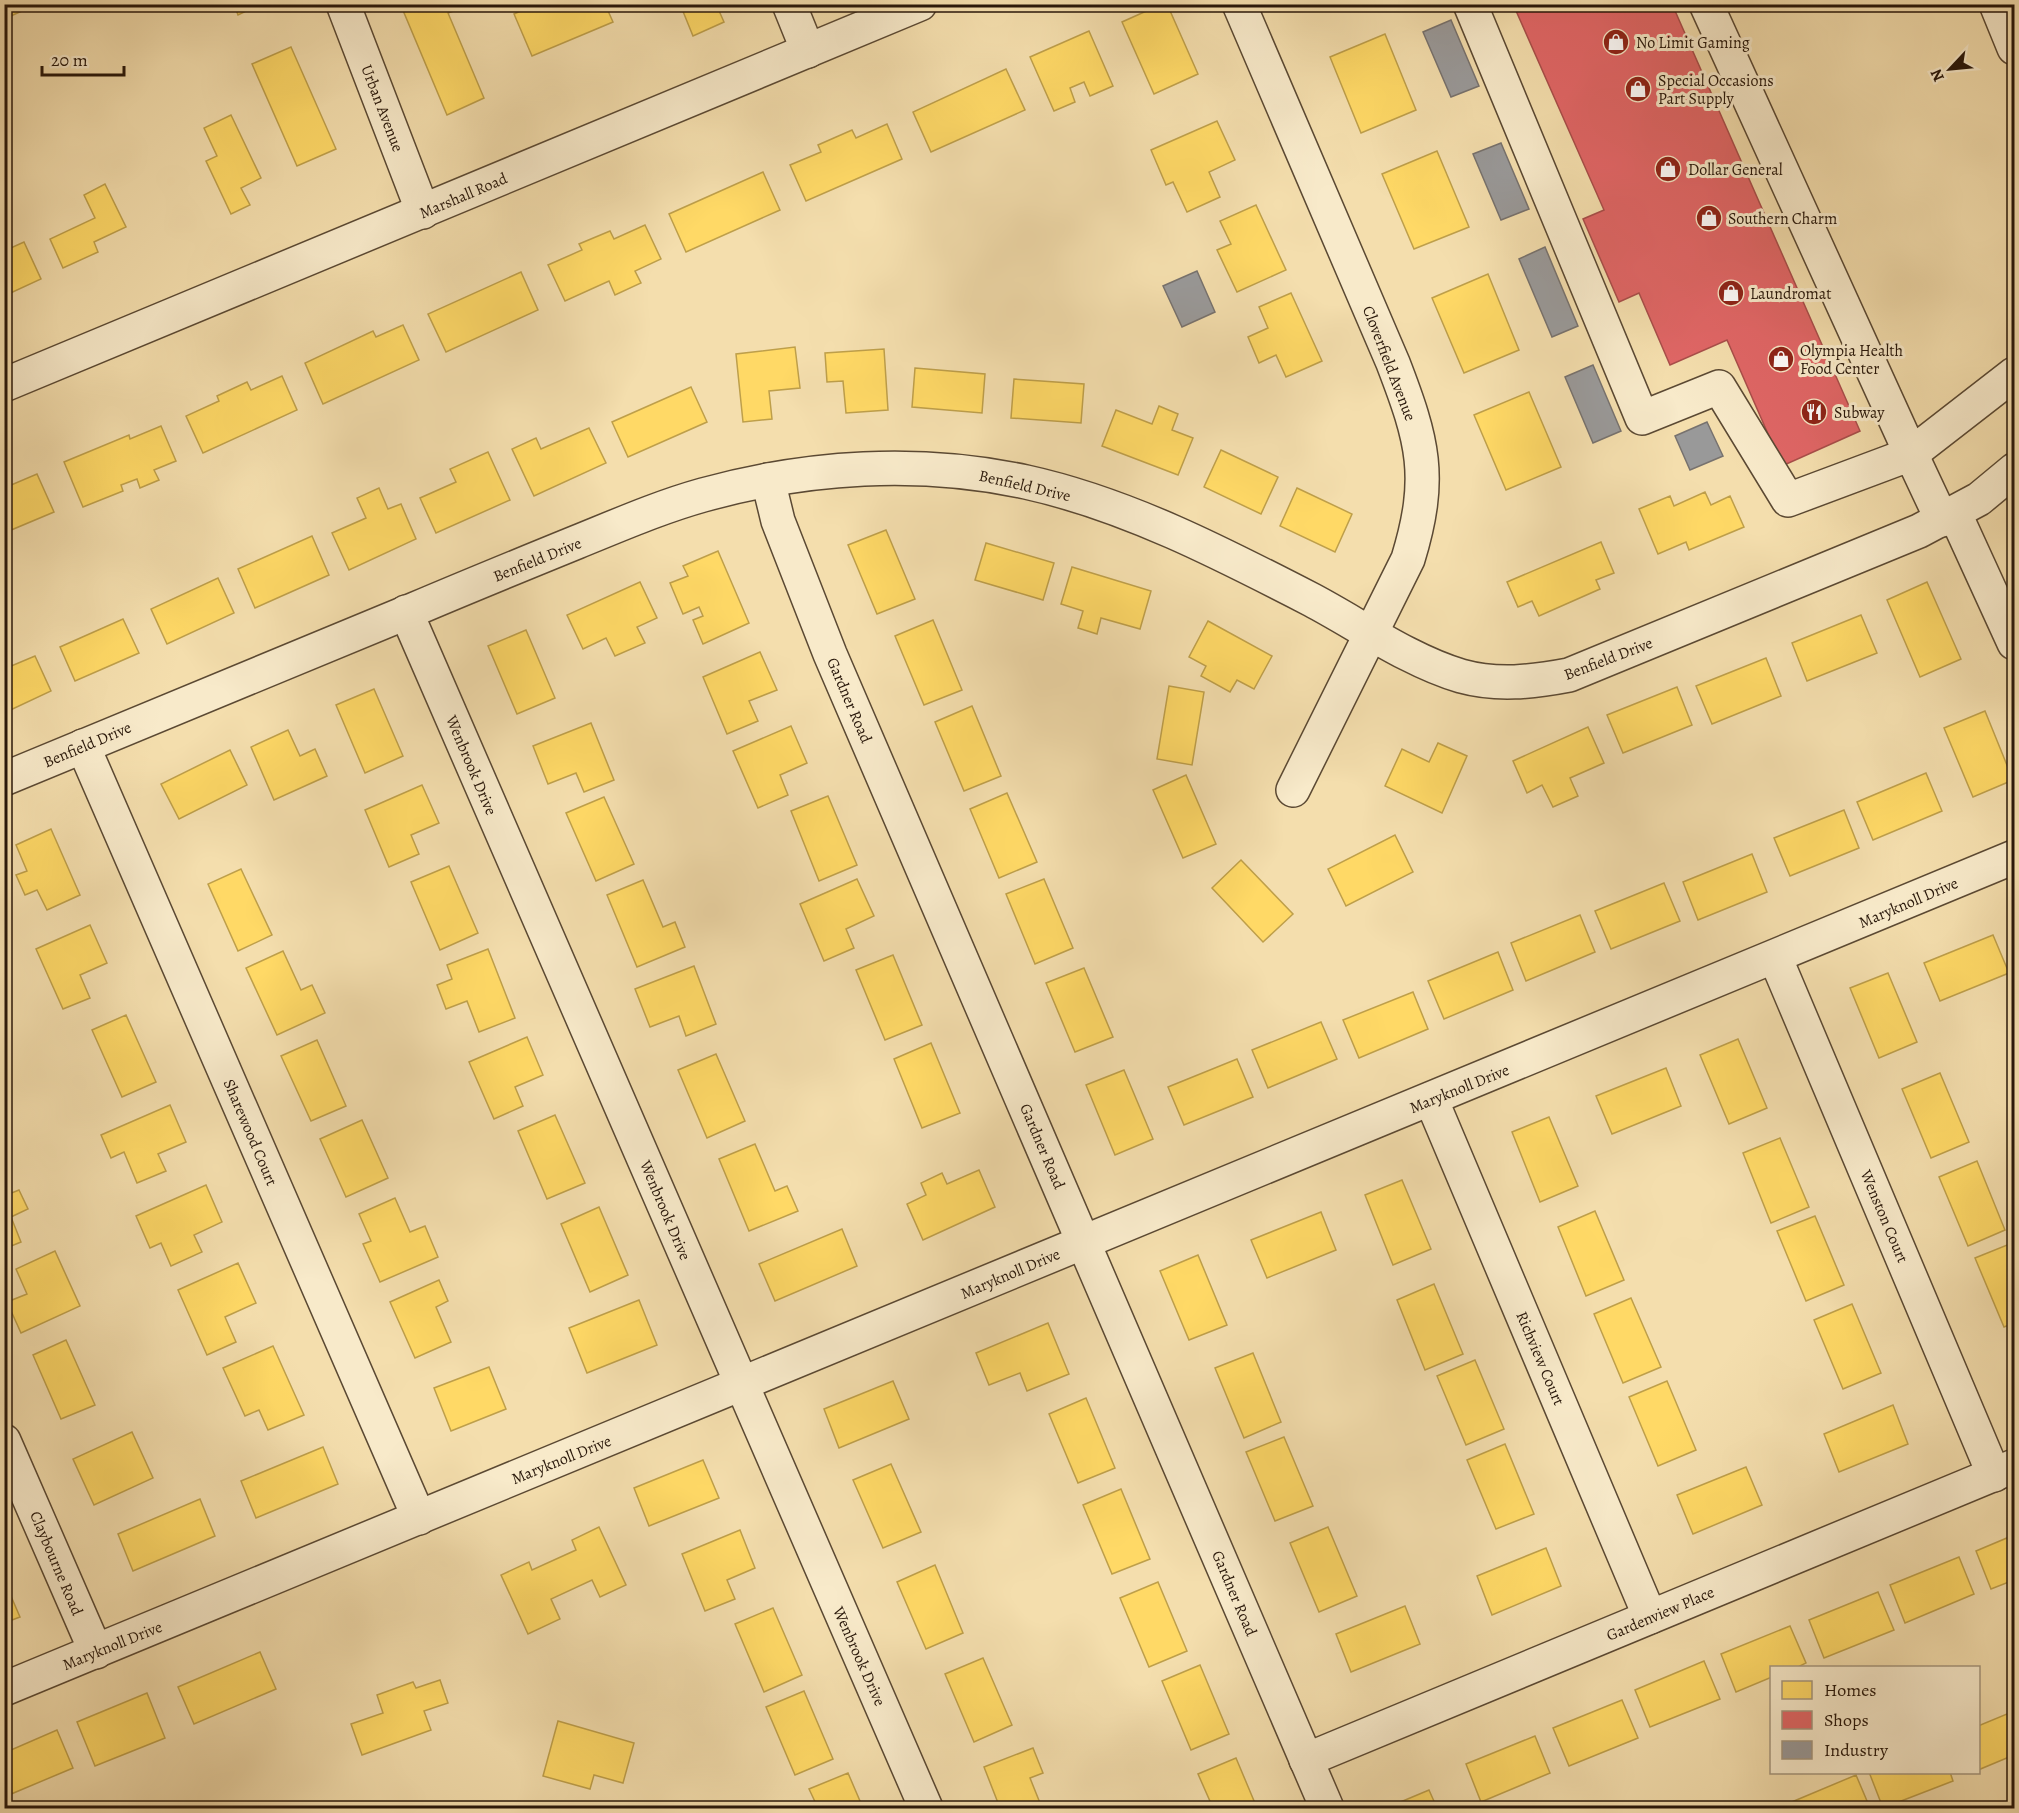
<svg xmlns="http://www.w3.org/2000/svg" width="2019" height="1813" font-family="Alegreya,serif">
<rect width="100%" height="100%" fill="#f4dead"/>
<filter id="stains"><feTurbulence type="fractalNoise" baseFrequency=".00333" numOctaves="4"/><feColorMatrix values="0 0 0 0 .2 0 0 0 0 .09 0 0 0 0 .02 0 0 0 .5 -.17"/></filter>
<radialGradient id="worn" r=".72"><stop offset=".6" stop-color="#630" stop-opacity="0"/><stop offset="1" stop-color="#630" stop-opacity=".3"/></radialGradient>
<g fill="#ffd966" stroke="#be9f4a" stroke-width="1.5">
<path d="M4 4H27L29 8 4 19Z"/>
<path d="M234 4H261L238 15Z"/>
<path d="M409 4H461L462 8 448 13 484 98 447 115 402 8Z"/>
<path d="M536 4H605L613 22 532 56 514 14Z"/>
<path d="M680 4H716L724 22 693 36Z"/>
<path d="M1162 4H1167L1198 74 1154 94 1122 22Z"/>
<path d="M1089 31 1113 86 1090 96 1084 82 1070 88 1075 102 1054 111 1030 57Z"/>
<path d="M1385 34 1416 110 1361 133 1330 57Z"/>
<path d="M291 47 336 149 297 166 252 64Z"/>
<path d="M1006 69 1025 110 931 152 913 112Z"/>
<path d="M231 115 261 178 241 188 250 205 231 214 206 161 217 156 204 128Z"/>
<path d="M1217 121 1235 160 1209 172 1220 197 1187 212 1173 182 1166 185 1151 150Z"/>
<path d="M887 124 902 159 806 201 790 165 821 152 818 145 852 130 856 138Z"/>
<path d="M1437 151 1469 227 1414 249 1382 174Z"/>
<path d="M763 172 780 210 686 252 669 214Z"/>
<path d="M105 184 126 227 94 242 98 252 63 268 50 239 95 218 84 195Z"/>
<path d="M1256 205 1286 270 1237 292 1217 250 1231 244 1220 221Z"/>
<path d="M645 225 661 259 635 271 641 283 615 295 609 281 565 301 548 265 582 250 579 244 610 231 614 239Z"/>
<path d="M24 242 41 279 4 296V251Z"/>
<path d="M521 272 538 310 446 352 428 314Z"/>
<path d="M1488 274 1519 350 1464 373 1432 298Z"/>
<path d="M1291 293 1322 361 1286 377 1276 355 1259 363 1248 337 1268 328 1259 307Z"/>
<path d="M403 325 419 360 323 404 305 363 373 331 376 337Z"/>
<path d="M795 347 800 388 769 391 772 419 743 422 736 354Z"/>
<path d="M884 349 888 410 846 413 843 381 827 382 825 353Z"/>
<path d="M915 368 985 374 982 413 912 407Z"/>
<path d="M282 376 297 410 203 453 186 416 219 401 217 396 247 382 251 390Z"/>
<path d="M1014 379 1084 384 1081 423 1011 418Z"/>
<path d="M691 387 707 422 628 457 612 422Z"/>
<path d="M1529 392 1561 467 1506 490 1474 415Z"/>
<path d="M1159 406 1178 414 1172 430 1193 438 1178 475 1102 446 1116 410 1152 424Z"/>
<path d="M161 426 176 461 154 470 159 480 140 488 137 479 121 485 123 491 83 507 64 462 129 435 130 439Z"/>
<path d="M589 428 606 463 534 496 512 449 536 438 541 449Z"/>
<path d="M1221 450 1278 477 1261 514 1204 487Z"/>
<path d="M488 452 510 500 436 533 420 498 456 482 450 469Z"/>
<path d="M37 474 54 512 4 533V488Z"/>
<path d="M379 488 388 509 401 504 416 539 349 570 332 533 366 518 357 498Z"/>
<path d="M1297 488 1352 514 1335 552 1280 526Z"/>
<path d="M1705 492 1711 505 1730 496 1744 527 1689 550 1686 542 1658 554 1639 509 1670 496 1674 506Z"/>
<path d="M886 530 915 599 877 614 848 545Z"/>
<path d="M312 536 329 575 255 608 238 569Z"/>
<path d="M1601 542 1614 573 1596 580 1600 589 1539 616 1532 601 1518 607 1507 582Z"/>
<path d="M986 543 1054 563 1043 600 975 580Z"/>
<path d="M718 551 749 623 703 644 693 620 703 616 699 607 683 614 670 583 688 576 683 566Z"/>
<path d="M1072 567 1151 591 1140 629 1101 618 1097 634 1078 628 1083 611 1061 604Z"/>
<path d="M218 578 234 613 167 644 151 609Z"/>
<path d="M640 582 657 618 637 627 645 643 615 656 606 638 583 649 567 615Z"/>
<path d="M1927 582 1961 659 1920 677 1887 600Z"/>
<path d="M1861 615 1877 653 1807 681 1792 643Z"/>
<path d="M123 619 139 653 75 681 60 647Z"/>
<path d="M933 620 962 690 924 705 895 636Z"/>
<path d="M1208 621 1272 656 1254 689 1237 680 1230 692 1201 676 1206 666 1189 657Z"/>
<path d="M526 630 555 698 517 714 488 646Z"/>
<path d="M760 652 777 690 749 701 758 721 727 734 703 677Z"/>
<path d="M35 656 51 691 4 713V669Z"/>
<path d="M1766 658 1781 696 1712 724 1696 686Z"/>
<path d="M1169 686 1204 692 1192 765 1157 759Z"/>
<path d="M1677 687 1692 725 1623 753 1607 715Z"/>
<path d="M374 689 403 756 365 773 336 705Z"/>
<path d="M972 706 1001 776 964 791 935 722Z"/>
<path d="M1985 711 2013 780 1973 797 1944 728Z"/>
<path d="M591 723 614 780 584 792 576 773 548 784 533 746Z"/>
<path d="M791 726 807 763 780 775 788 795 758 808 733 751Z"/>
<path d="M1588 727 1604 763 1570 778 1578 796 1553 807 1542 785 1527 793 1513 761Z"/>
<path d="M288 730 300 756 315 749 327 776 274 800 251 747Z"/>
<path d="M1438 743 1467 756 1442 813 1385 786 1402 749 1429 762Z"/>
<path d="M230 750 247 785 179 819 161 784Z"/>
<path d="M1926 773 1942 811 1873 840 1857 802Z"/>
<path d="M1186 775 1216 844 1183 858 1153 790Z"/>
<path d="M422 785 439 823 411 835 419 854 389 867 365 810Z"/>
<path d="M1007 793 1037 862 999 878 970 809Z"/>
<path d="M828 796 857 865 819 881 791 811Z"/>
<path d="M604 797 634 864 596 881 566 813Z"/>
<path d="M1844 810 1859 848 1790 876 1774 838Z"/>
<path d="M51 829 80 895 47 910 37 890 25 895 16 875 27 871 16 845Z"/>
<path d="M1395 835 1413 872 1346 906 1328 869Z"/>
<path d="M1752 854 1767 892 1698 920 1683 882Z"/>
<path d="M1241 860 1293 914 1263 942 1212 888Z"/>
<path d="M449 866 478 933 440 950 411 882Z"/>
<path d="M241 869 272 935 238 951 208 884Z"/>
<path d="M857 879 874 916 846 929 854 948 824 961 800 904Z"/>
<path d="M1044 879 1073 948 1035 964 1006 894Z"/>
<path d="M643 880 663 927 675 922 685 947 637 967 607 895Z"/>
<path d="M1664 883 1680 921 1611 949 1595 911Z"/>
<path d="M1580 915 1595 952 1526 981 1511 943Z"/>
<path d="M90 925 107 963 80 975 90 998 63 1009 36 949Z"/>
<path d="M1993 935 2009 973 1940 1001 1924 963Z"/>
<path d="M488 949 515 1018 479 1032 467 1001 446 1009 437 985 452 979 447 965Z"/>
<path d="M283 951 301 990 312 985 325 1013 277 1035 246 968Z"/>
<path d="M1498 952 1513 990 1444 1019 1428 981Z"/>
<path d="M893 955 922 1025 885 1040 856 970Z"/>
<path d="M694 966 716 1024 686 1036 679 1016 650 1027 635 989Z"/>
<path d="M1084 968 1113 1037 1075 1052 1046 983Z"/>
<path d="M1888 973 1917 1042 1879 1058 1850 988Z"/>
<path d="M1413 992 1428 1029 1359 1058 1343 1020Z"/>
<path d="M126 1015 156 1082 122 1097 92 1030Z"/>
<path d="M1321 1022 1337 1059 1268 1088 1252 1050Z"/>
<path d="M527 1037 543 1075 515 1087 523 1106 494 1119 469 1062Z"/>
<path d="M1738 1039 1767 1108 1729 1124 1700 1055Z"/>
<path d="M317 1040 346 1106 311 1121 281 1056Z"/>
<path d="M931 1043 960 1113 922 1128 894 1059Z"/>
<path d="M716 1054 745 1121 707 1138 678 1070Z"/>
<path d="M1237 1059 1253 1097 1184 1125 1168 1087Z"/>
<path d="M1666 1068 1681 1106 1612 1134 1596 1096Z"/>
<path d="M1124 1070 1153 1139 1115 1155 1086 1085Z"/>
<path d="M1940 1073 1969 1142 1931 1158 1902 1089Z"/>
<path d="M170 1105 186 1142 158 1154 166 1171 137 1183 124 1152 111 1158 101 1135Z"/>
<path d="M555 1115 585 1183 547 1199 518 1131Z"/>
<path d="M1549 1117 1578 1186 1540 1202 1512 1132Z"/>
<path d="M362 1120 388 1178 346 1197 320 1139Z"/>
<path d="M1780 1138 1809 1207 1771 1223 1743 1153Z"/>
<path d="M755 1144 775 1191 787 1186 798 1211 749 1231 719 1159Z"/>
<path d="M1977 1161 2005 1230 1968 1246 1939 1177Z"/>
<path d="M979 1170 995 1207 923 1240 907 1204 926 1195 921 1183 942 1173 947 1184Z"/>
<path d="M1402 1180 1431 1249 1393 1265 1365 1195Z"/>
<path d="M206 1185 222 1222 194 1235 202 1252 171 1266 161 1243 150 1248 136 1216Z"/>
<path d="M19 1190 28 1209 11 1217 21 1242 4 1249V1196Z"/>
<path d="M395 1198 410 1232 425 1226 438 1257 380 1282 363 1244 371 1241 359 1214Z"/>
<path d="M599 1207 628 1275 590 1292 561 1224Z"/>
<path d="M1595 1211 1624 1280 1586 1296 1558 1227Z"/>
<path d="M1321 1212 1336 1250 1267 1278 1251 1240Z"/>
<path d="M1815 1216 1844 1285 1806 1301 1777 1231Z"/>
<path d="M842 1229 857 1266 775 1301 759 1264Z"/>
<path d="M2012 1243 2014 1323 2004 1327 1975 1258Z"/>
<path d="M55 1251 80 1306 21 1333 7 1302 27 1294 16 1269Z"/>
<path d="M1198 1255 1227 1325 1189 1340 1160 1271Z"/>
<path d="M238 1263 256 1303 225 1317 236 1342 207 1355 178 1290Z"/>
<path d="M439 1280 448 1301 436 1307 451 1342 415 1358 390 1302Z"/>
<path d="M1434 1284 1463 1354 1425 1370 1397 1300Z"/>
<path d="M1631 1298 1661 1367 1623 1383 1594 1314Z"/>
<path d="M639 1300 657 1345 587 1373 569 1328Z"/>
<path d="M1852 1304 1881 1373 1843 1389 1814 1320Z"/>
<path d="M1048 1323 1069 1374 1027 1391 1020 1373 989 1385 976 1353Z"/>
<path d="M66 1340 95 1405 61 1419 33 1355Z"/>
<path d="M273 1346 304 1415 268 1430 259 1410 245 1416 223 1368Z"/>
<path d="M1253 1353 1281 1422 1244 1438 1215 1368Z"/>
<path d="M1475 1360 1504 1429 1466 1445 1437 1376Z"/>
<path d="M489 1367 506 1409 451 1431 434 1388Z"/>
<path d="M893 1381 909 1419 839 1448 824 1409Z"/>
<path d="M1667 1381 1696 1450 1658 1466 1629 1397Z"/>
<path d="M1086 1398 1115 1468 1078 1483 1049 1414Z"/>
<path d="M1893 1405 1908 1444 1839 1472 1824 1434Z"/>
<path d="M132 1432 153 1478 94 1505 73 1459Z"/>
<path d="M1284 1437 1313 1506 1275 1521 1246 1452Z"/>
<path d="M1505 1444 1534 1514 1496 1529 1467 1460Z"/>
<path d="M323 1447 338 1484 256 1518 241 1481Z"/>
<path d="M703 1460 719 1498 649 1526 634 1488Z"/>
<path d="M891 1464 921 1532 883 1548 853 1480Z"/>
<path d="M1746 1467 1762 1505 1693 1534 1677 1495Z"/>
<path d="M1121 1489 1150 1559 1112 1574 1083 1505Z"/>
<path d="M200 1499 215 1536 133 1571 118 1534Z"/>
<path d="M599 1527 626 1585 600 1597 592 1580 551 1599 560 1619 528 1634 501 1575 529 1562 532 1570 576 1550 572 1540Z"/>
<path d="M1328 1527 1357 1596 1319 1612 1290 1543Z"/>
<path d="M740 1530 755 1568 727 1580 735 1599 705 1611 682 1554Z"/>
<path d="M2014 1535V1580L1991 1589 1976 1551Z"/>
<path d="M1546 1548 1561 1586 1492 1615 1477 1576Z"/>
<path d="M1959 1557 1974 1594 1905 1623 1890 1585Z"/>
<path d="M935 1565 963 1633 926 1649 897 1582Z"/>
<path d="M4 1580 20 1617 4 1623Z"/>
<path d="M1158 1582 1187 1651 1149 1667 1120 1598Z"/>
<path d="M1878 1592 1894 1630 1824 1658 1809 1620Z"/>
<path d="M1405 1606 1420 1644 1351 1672 1336 1634Z"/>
<path d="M773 1608 802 1675 764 1692 735 1624Z"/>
<path d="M1790 1626 1806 1663 1796 1668H1772V1677L1736 1692 1721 1654Z"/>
<path d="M260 1652 276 1689 194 1724 178 1687Z"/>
<path d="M983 1658 1012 1725 974 1742 945 1674Z"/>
<path d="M1704 1661 1720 1699 1650 1727 1635 1690Z"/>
<path d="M1200 1665 1229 1734 1191 1750 1162 1681Z"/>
<path d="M440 1680 448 1703 424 1711 431 1730 362 1755 351 1724 383 1713 377 1695 413 1682 416 1688Z"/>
<path d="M804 1691 833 1759 795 1775 766 1707Z"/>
<path d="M147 1693 165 1738 95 1766 77 1722Z"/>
<path d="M1622 1700 1638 1738 1569 1766 1553 1728Z"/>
<path d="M2014 1711V1755L1978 1770V1726Z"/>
<path d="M558 1721 634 1743 623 1783 594 1775 590 1789 543 1776Z"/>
<path d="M57 1730 73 1768 4 1797V1753Z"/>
<path d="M1535 1736 1550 1773 1481 1802 1466 1764Z"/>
<path d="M1033 1748 1043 1773 1030 1778 1042 1808H1000L984 1767Z"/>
<path d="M1236 1758 1257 1808H1213L1198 1774Z"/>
<path d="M1869 1772H1950L1953 1781 1883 1808Z"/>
<path d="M848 1773 863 1808H818L809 1789Z"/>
<path d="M1856 1775 1870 1808H1789L1787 1804Z"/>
<path d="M1429 1790 1437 1808H1392L1391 1806Z"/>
</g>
<path fill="#e06666" stroke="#a94e4a" stroke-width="1.5" d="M1513 4H1672L1860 431 1782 466 1727 340 1670 365 1639 293 1619 302 1583 219 1604 210Z"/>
<g fill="#999" stroke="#77726e" stroke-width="1.5">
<path d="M1451 20 1479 86 1451 97 1423 32Z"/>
<path d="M1501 143 1529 209 1501 220 1473 154Z"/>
<path d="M1545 247 1578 326 1552 337 1519 259Z"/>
<path d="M1197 271 1215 312 1182 327 1163 286Z"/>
<path d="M1593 365 1621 431 1593 443 1565 377Z"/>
<path d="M1707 422 1723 456 1690 470 1675 436Z"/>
</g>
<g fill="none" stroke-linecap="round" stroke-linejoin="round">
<g stroke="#5b4933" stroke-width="36">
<g id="minor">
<path d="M343 4 423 212"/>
<path d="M789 4 808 51"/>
<path d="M1239 4 1393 363C1423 441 1433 477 1408 559L1293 790"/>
<path d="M1470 4 1642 418 1719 387 1788 500 1911 454 1942 520"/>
<path d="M1706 4 1911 454 2014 374"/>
<path d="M1996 4 2014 48"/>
<path d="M4 385 920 4"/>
<path d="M768 480 778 521 830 654 1327 1808"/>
<path d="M1955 514 2014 643"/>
<path d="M406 612 926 1808"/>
<path d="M83 746 419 1518"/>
<path d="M4 779C141 722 278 665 415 609 469 586 523 564 577 542 619 525 660 507 703 495 808 466 919 459 1026 482 1126 504 1221 553 1312 600 1359 625 1410 661 1461 676 1497 686 1532 682 1569 675L1919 531 1979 499 2014 470"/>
<path d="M1775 957 1994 1475"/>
<path d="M1431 1099 1650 1617"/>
<path d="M4 1441 96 1652"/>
<path d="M4 1689 2014 857"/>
<path d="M1306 1760 2014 1466"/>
</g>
</g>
<use href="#minor" stroke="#f8eaca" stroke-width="33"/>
</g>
<defs>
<g id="shop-disc" transform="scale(1.35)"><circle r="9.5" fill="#8f2418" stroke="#f8eaca"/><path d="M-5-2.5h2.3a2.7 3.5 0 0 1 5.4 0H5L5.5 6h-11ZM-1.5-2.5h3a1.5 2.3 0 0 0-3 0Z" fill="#fff"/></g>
<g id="restaurant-disc" transform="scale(1.35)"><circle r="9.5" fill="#8f2418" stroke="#f8eaca"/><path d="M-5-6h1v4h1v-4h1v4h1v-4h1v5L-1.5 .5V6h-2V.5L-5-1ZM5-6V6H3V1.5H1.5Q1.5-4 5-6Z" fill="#fff"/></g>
</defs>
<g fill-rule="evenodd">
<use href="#shop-disc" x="1616" y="42"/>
<use href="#shop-disc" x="1638" y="89"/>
<use href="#shop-disc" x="1668" y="169"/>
<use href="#shop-disc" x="1709" y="218"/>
<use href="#shop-disc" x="1731" y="293"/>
<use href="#shop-disc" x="1781" y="359"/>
<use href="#restaurant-disc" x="1814" y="412"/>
</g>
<g text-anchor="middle" stroke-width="6" stroke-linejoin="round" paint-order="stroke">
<g font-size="16" fill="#28170a" stroke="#f8eaca" text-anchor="start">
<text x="1636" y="48">No Limit Gaming</text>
<text x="1658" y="86">Special Occasions<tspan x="1658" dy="18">Part Supply</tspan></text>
<text x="1688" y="175">Dollar General</text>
<text x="1728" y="224">Southern Charm</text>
<text x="1750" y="299">Laundromat</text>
<text x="1800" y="356">Olympia Health<tspan x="1800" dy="18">Food Center</tspan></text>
<text x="1834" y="418">Subway</text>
</g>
<g font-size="16" fill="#28170a" stroke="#f8eaca">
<text transform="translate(383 108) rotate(69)" y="6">Urban Avenue</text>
<text transform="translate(463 195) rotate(-23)" y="6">Marshall Road</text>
<text transform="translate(1390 363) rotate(69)" y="6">Cloverfield Avenue</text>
<text transform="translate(1025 485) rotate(13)" y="6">Benfield Drive</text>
<text transform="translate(537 559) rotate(-22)" y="6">Benfield Drive</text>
<text transform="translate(1608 658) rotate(-21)" y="6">Benfield Drive</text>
<text transform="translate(850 700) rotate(67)" y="6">Gardner Road</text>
<text transform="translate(87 744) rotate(-23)" y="6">Benfield Drive</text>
<text transform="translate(472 765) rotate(67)" y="6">Wenbrook Drive</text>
<text transform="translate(1908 902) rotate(-23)" y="6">Maryknoll Drive</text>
<text transform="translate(1459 1088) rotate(-22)" y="6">Maryknoll Drive</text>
<text transform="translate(251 1132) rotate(67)" y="6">Sharewood Court</text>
<text transform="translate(1043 1146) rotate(67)" y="6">Gardner Road</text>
<text transform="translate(666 1210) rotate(67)" y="6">Wenbrook Drive</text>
<text transform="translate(1885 1216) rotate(67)" y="6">Wenston Court</text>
<text transform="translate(1010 1273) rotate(-23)" y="6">Maryknoll Drive</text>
<text transform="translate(1541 1358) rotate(67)" y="6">Richview Court</text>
<text transform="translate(561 1459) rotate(-22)" y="6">Maryknoll Drive</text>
<text transform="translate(57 1563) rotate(67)" y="6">Claybourne Road</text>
<text transform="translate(1235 1593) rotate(67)" y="6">Gardner Road</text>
<text transform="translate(1660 1613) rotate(-23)" y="6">Gardenview Place</text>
<text transform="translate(112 1645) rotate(-22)" y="6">Maryknoll Drive</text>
<text transform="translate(860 1656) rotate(66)" y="6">Wenbrook Drive</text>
</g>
</g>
<rect width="2019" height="1813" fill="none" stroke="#f4dead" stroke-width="24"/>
<rect x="6" y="6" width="2007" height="1801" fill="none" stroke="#28170a" stroke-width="3"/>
<rect x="12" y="12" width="1995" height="1789" fill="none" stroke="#28170a" stroke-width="1.5"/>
<rect x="1770" y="1666" width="210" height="108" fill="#f8eaca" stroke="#a5967d" stroke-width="1.5"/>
<rect x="1782" y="1681" width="30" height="18" fill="#ffd966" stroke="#a5967d" stroke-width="1.5"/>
<text x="1824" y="1696" font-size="18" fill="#28170a">Homes</text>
<rect x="1782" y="1711" width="30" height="18" fill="#e06666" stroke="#a5967d" stroke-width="1.5"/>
<text x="1824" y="1726" font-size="18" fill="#28170a">Shops</text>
<rect x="1782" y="1741" width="30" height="18" fill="#999999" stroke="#a5967d" stroke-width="1.5"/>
<text x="1824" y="1756" font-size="18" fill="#28170a">Industry</text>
<g transform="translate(1950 69) rotate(244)" stroke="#f8eaca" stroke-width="4.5" paint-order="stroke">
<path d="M0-4.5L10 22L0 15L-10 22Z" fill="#28170a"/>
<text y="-9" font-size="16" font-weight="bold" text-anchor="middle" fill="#28170a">N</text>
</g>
<path d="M42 66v9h82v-9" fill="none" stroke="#28170a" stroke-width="3"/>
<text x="51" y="66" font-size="18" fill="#28170a" stroke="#f8eaca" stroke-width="4.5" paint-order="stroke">20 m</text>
<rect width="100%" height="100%" filter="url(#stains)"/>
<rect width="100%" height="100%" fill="url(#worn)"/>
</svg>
